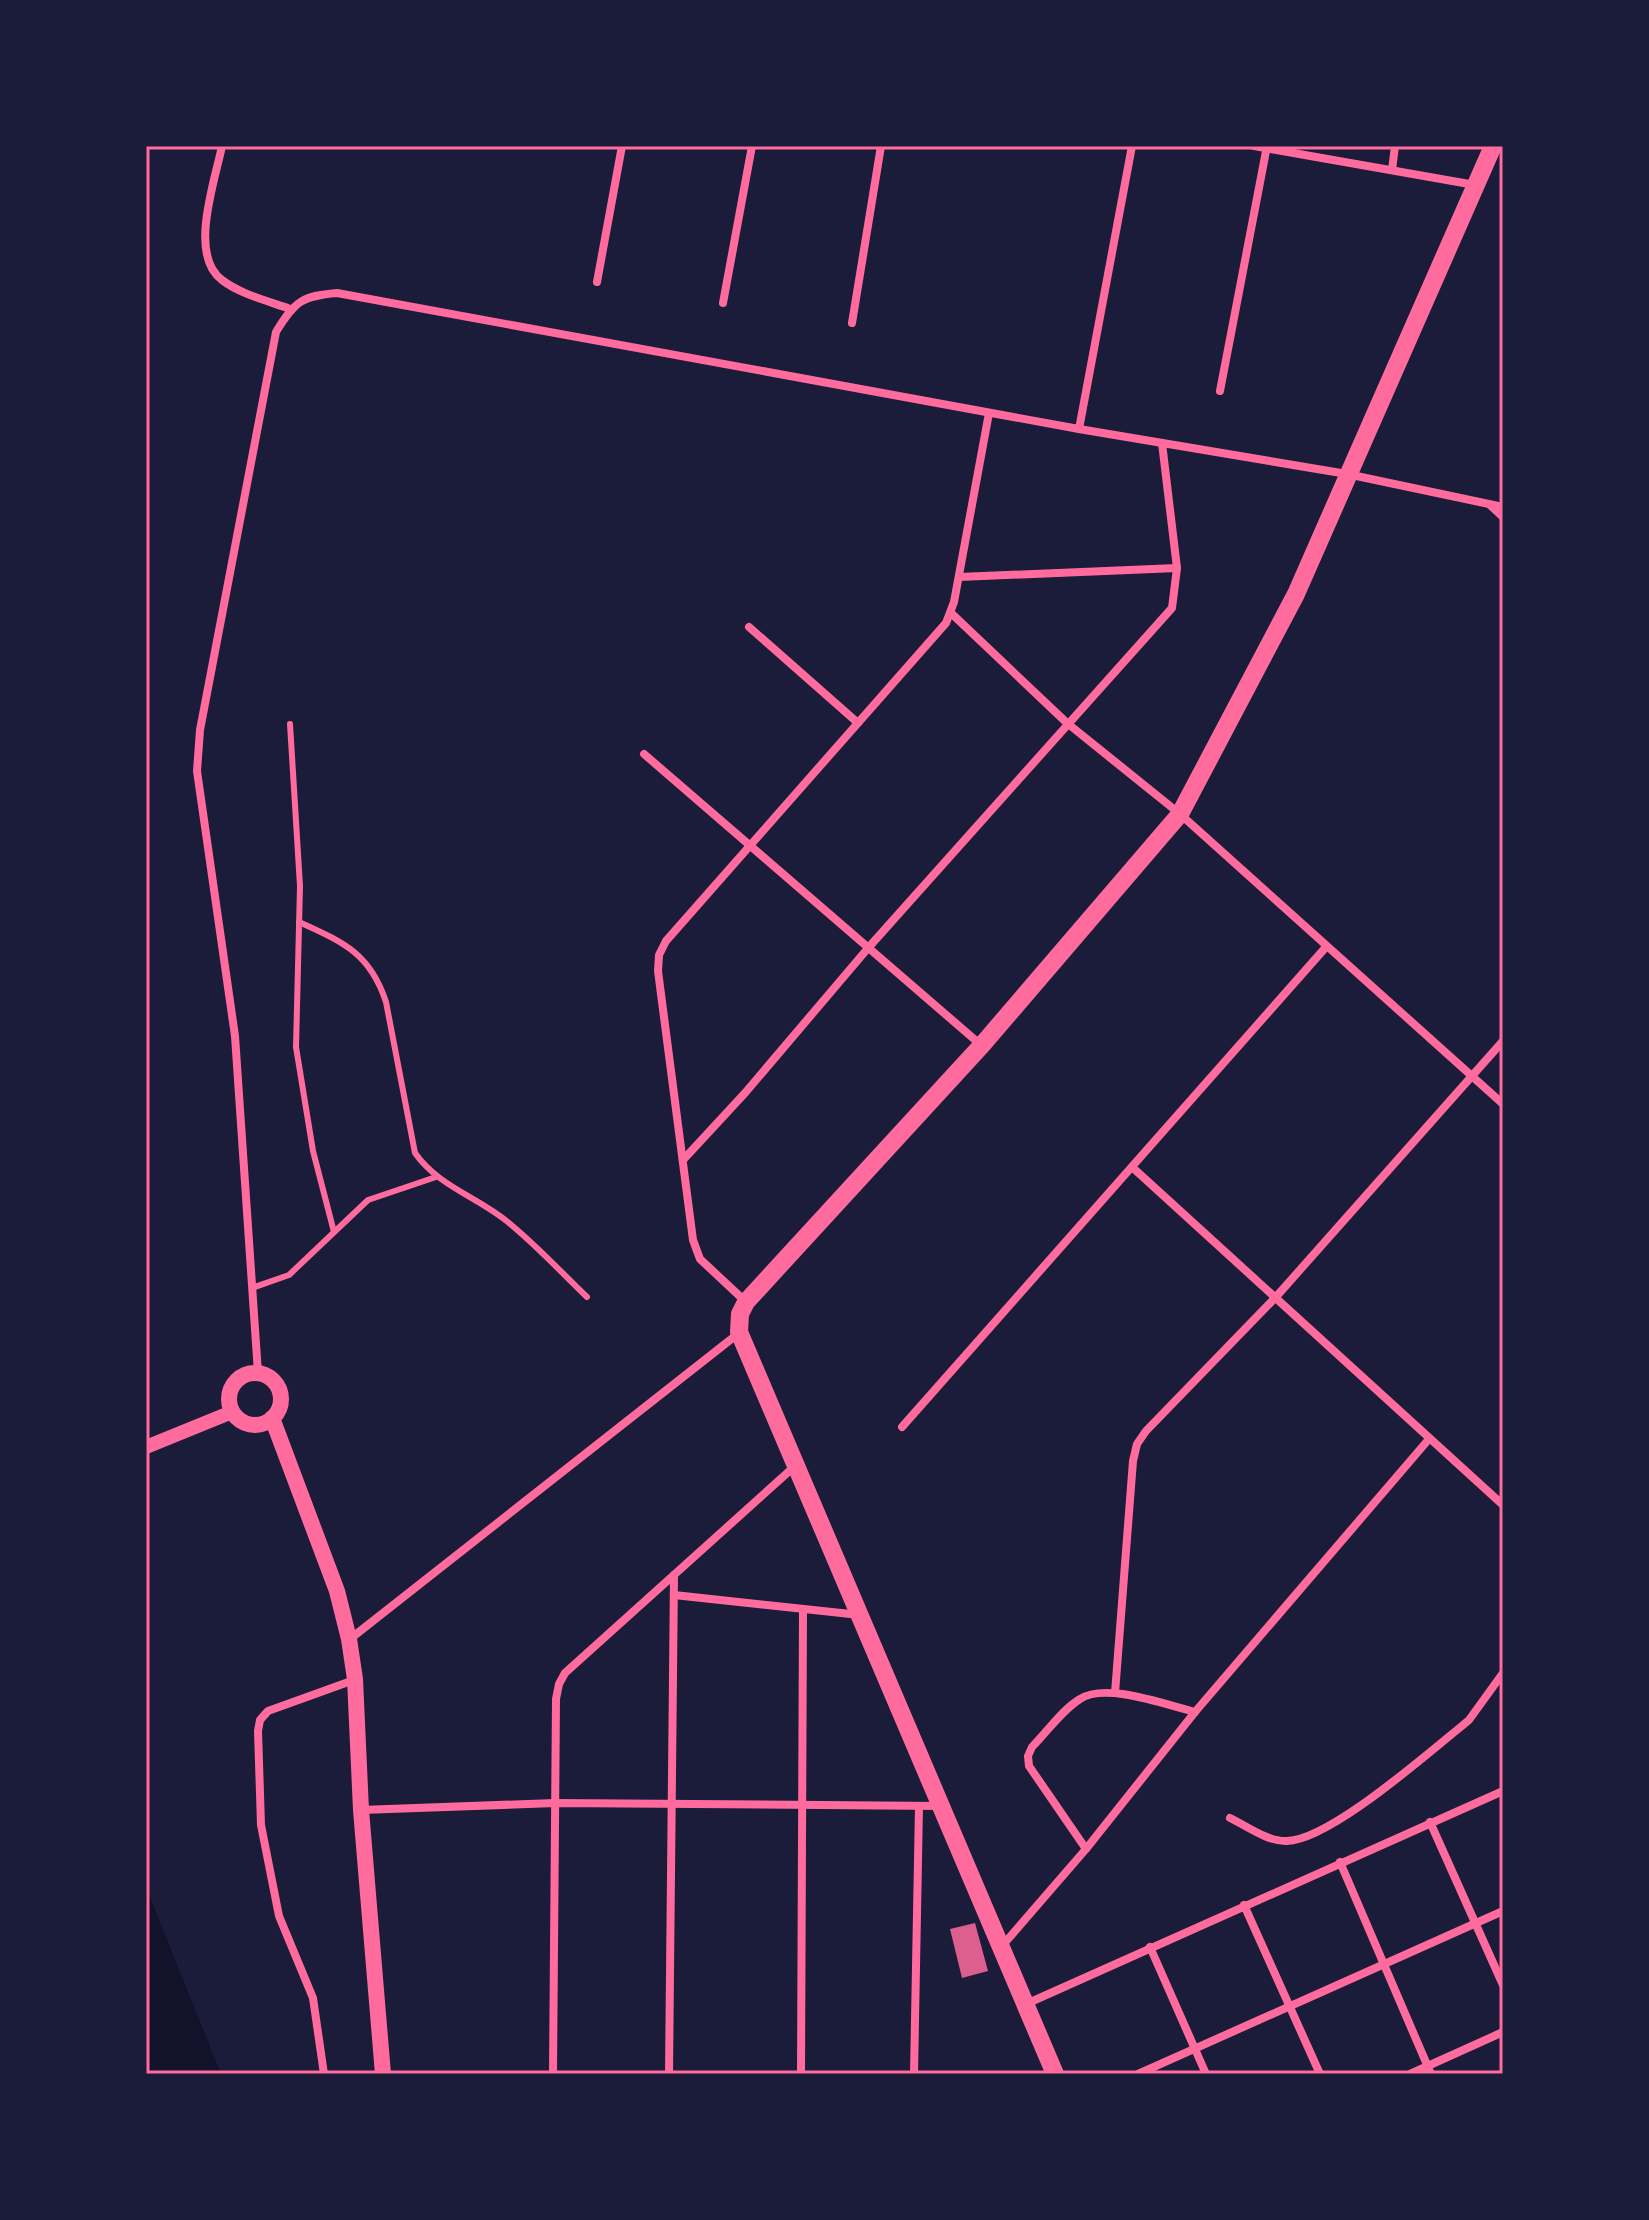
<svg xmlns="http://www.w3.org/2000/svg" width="1649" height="2220" font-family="'Asap Condensed',sans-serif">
<rect width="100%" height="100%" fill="#1b1b3a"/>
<path fill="#12122b" d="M146 1887 221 2074H146Z"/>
<path fill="#dd5f8e" d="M975 1923 988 1971 962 1978 950 1929Z"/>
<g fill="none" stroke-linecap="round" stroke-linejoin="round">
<g stroke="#ff6b9d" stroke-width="6">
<path d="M290 724 300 886 296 1047 313 1151 334 1232"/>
<path d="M299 922C343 942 370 953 386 1002L415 1153C439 1187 478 1197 509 1223 537 1246 561 1272 587 1297"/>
<path d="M252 1288 289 1275 368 1200 436 1177"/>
</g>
<g stroke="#ff6b9d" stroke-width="8">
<path d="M222 146C215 181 188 255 222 280 240 294 268 301 290 309"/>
<path d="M1254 146 1475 185"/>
<path d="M1392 170 1395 146"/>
<path d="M597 282 622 146"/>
<path d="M723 303 752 146"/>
<path d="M852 323 881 146"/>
<path d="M1220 391 1267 146"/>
<path d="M1079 429 1132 146"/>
<path d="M1490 505 1503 517"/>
<path d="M959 577 1177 568"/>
<path d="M951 613 1067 723 1180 814 1503 1104"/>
<path d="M749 627 858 723"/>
<path d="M644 754 981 1045"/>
<path d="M683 1160 745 1093 869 947 1172 608 1177 568 1162 443"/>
<path d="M1132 1167 1503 1505"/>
<path d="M746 1302 700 1259 693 1240 658 971 659 955 666 941 946 623 954 602 989 413"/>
<path d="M258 1373 235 1036 197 771 200 730 276 332C295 301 302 296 337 293L1079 429 1347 474 1503 507"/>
<path d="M902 1427 1326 947"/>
<path d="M674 1595 860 1615"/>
<path d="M350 1639 739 1333"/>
<path d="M1115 1693 1133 1461 1137 1444 1146 1431 1275 1298 1503 1041"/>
<path d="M361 1810 555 1803 941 1806"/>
<path d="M1230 1818C1247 1826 1268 1842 1287 1841 1329 1840 1422 1758 1457 1730L1469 1720 1503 1673"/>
<path d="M1430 1822 1503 1985"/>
<path d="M1086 1849 1029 1766 1028 1756 1032 1747C1047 1732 1062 1710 1080 1699 1106 1682 1166 1705 1195 1712"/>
<path d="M1340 1862 1431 2074"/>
<path d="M1244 1905 1320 2074"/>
<path d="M1002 1946 1086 1849 1195 1712 1429 1439"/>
<path d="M1150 1947 1206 2074"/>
<path d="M1026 2004 1503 1791"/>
<path d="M324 2074 313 1998 279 1916 261 1825 258 1731 260 1720 268 1711 354 1680"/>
<path d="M553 2074 556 1699 559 1684 565 1673 795 1466"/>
<path d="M669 2074 674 1575"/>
<path d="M801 2074 803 1609"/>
<path d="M914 2074 919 1806"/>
<path d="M1138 2074 1503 1911"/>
<path d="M1410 2074 1503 2032"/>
</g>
<path stroke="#ff6b9d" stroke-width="14" d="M146 1447 232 1412"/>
<g stroke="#ff6b9d" stroke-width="16">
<circle cx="255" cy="1399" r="26"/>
<path d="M272 1418 337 1591 349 1639 355 1679 361 1810 383 2074"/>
</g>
<path stroke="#ff6b9d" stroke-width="18" d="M1055 2074 739 1332 740 1314 746 1302 982 1045 1180 814 1296 594 1493 146"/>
</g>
<rect width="1649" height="2220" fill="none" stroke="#1b1b3a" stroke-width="296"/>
<rect x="148" y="148" width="1353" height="1924" fill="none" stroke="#ff6b9d" stroke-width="3"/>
</svg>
